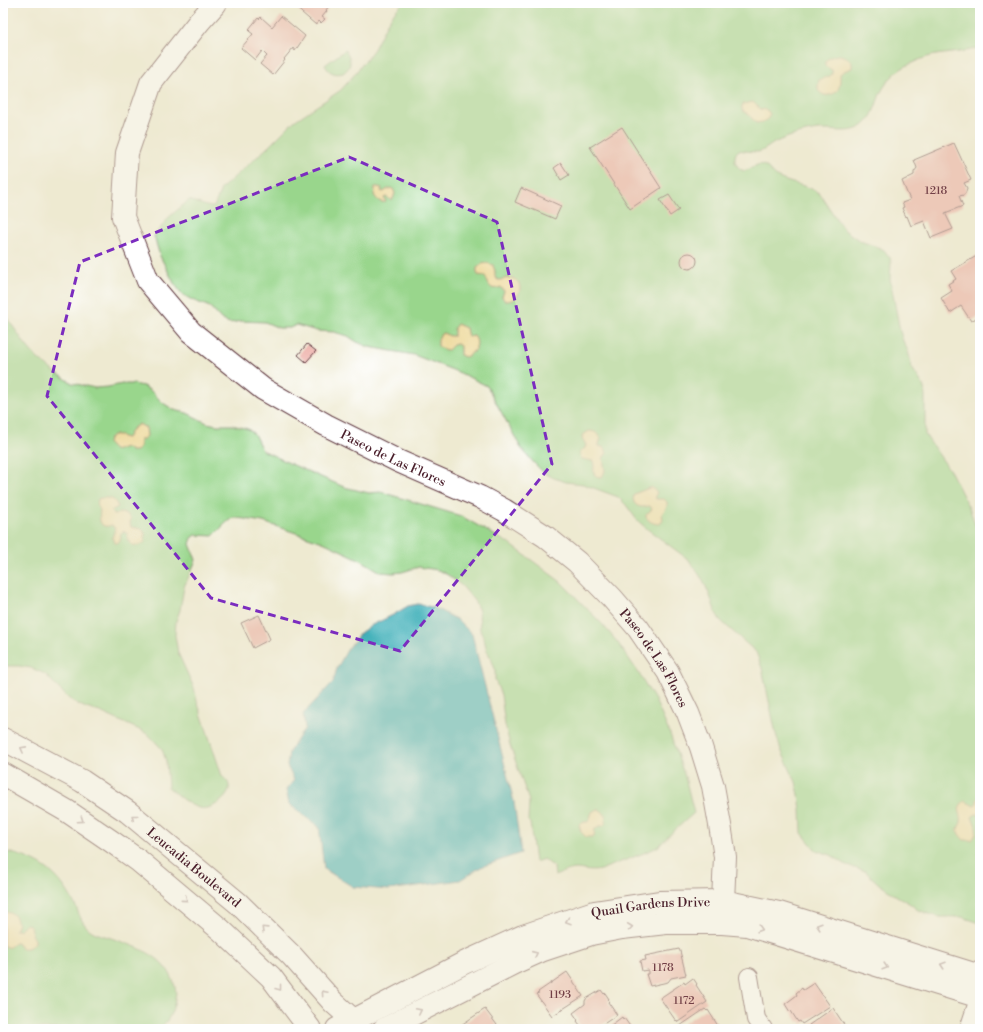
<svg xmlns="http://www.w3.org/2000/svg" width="983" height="1032" font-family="'Libre Bodoni',serif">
<rect width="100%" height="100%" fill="#fff"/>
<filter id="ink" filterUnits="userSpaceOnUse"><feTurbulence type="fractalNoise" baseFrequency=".025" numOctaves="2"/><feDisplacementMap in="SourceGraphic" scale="8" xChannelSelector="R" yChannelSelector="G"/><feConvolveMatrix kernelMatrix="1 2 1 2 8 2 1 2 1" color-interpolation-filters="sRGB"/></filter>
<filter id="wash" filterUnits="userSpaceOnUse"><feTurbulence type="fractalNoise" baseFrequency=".012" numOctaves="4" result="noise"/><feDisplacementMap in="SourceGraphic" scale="16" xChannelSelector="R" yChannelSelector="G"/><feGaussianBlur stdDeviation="0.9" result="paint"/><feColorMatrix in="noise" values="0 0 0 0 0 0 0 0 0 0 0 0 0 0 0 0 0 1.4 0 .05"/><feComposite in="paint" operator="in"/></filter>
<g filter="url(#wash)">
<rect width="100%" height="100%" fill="#eeead1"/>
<g fill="#99d68c" stroke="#727a5c">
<path d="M403 3H980V47C967 52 957 52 944 54 929 55 914 61 901 69 892 75 885 84 880 94 876 104 874 114 867 122 855 136 834 129 818 130 804 132 789 136 776 142 770 145 764 151 758 152 755 152 743 151 739 150L736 153C735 157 734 160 736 164 745 180 754 161 763 165 769 167 772 174 777 177 791 185 808 184 820 194L843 229 860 241 880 248 884 250 890 258 891 263 890 279 900 331 903 341 908 351 912 368 923 385 925 392V434L928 439 951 472 970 510 980 538V923L962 917H938L918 910 909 903 895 895 879 884 865 871 848 866 831 855 816 850 806 838 802 833 801 810 799 795 796 782 781 750 776 734 762 668 756 652 720 620 716 613 710 596 703 580 689 560 646 528 637 520 626 505 618 497 583 484 566 482 554 478 544 473 534 463 521 448 487 386 477 381 458 372 414 355 369 347 357 342 348 336 334 332 317 331 296 325 290 328H279L265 322 241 321 230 323 222 320 210 307 192 300 182 294 174 283 160 256 154 236 168 218 189 200C197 202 205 207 214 207L221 189 267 148 294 121 341 90 354 75 374 49 388 21 396 10Z"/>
<path d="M345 50C351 60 353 66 343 73 335 75 329 73 325 65Z"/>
<path d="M3 315 8 319 25 344 37 358 52 370 72 383 95 388 108 387 122 384H134L143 386 151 391 163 403 174 410 187 413 207 423 217 425H232L248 429 254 434 262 450 291 464 344 487 369 493 381 492 461 516 510 544 561 582 602 624 618 643 638 672 655 700 670 734 685 777 694 813 667 837 659 846 649 851 600 870C591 872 586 870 577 869 569 869 562 873 555 876L554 867 544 859 535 862 530 823 528 821 529 801 510 745 505 725 501 695 495 680V669L491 658 487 651 484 639 480 630 479 611 475 602 468 593 462 586 448 575 438 570 419 567 402 572 393 573 381 572 361 560 323 542 263 522 245 519 236 518H232L226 523 213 536 196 535 192 538 190 544 196 560 184 587 180 610 176 621 175 635 178 653 194 688 197 701 222 776C225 779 229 782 229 786 231 798 210 811 199 808 188 805 177 795 168 787L166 761 162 749 149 735 142 731 100 712 86 708 78 704 68 698 45 674 31 668 19 666H3Z"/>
<path d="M3 851C39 859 58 871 75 905 79 913 81 922 88 928 94 934 103 935 111 938 134 946 162 954 172 978 175 985 177 992 175 999 173 1011 169 1022 158 1029H3Z"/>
</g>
<g fill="#eeda9e" stroke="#9c7c64">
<path d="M837 55C844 55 848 57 852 63V68L844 71 840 74C840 83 841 93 829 95 824 96 821 94 818 90V86L819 80C824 77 834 78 832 70L825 66V61L831 57Z"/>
<path d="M753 102C756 104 757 107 760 109 762 110 765 109 767 110L770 114C767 122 763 122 756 123L750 116 742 110V106L743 104Z"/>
<path d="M375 187H378L382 188 381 191 383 192 390 188 393 189 395 193 393 199 391 200 386 197 384 198 386 202C380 203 377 200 374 195Z"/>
<path d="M487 263 493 265C493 267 495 269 495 272 495 276 494 277 498 280 502 280 506 278 510 278 525 279 523 302 505 301L502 297 504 291 501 287C489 292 489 284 485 276L478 275 477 273V268L482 264Z"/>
<path d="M457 324 466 328 468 337 474 336C481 344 474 354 465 357L460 355V346L457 344 453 345 448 350 445 351 438 346V340L441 334 443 333 450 336H454V328Z"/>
<path d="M139 424 146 428 147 436 144 439H140V447L136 451H131L125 447C115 450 116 454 108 444L109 438C117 431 119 437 127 438L132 429Z"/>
<path d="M589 431C595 431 597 433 601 438L599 444V446L605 448 607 453 603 458 605 471 602 477C589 477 596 468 593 461L582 459 580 457V452L585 448 586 445 582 438 583 435Z"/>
<path d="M649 488C653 487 655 489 657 493L655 496 656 499H664L667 502V507L662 514 663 520 660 524C654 524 649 522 646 517V515L652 509 650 506C647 506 645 507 643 507 634 507 632 500 634 494Z"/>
<path d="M100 498C110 498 114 497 118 507L111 511 115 515 119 513 127 514 131 519 130 523 131 527 142 529 145 533V542C140 546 131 548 128 540 127 538 128 535 127 533L124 531 121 533C120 538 122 540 117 543H115L112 538 115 529 112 525C99 530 99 519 100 510L97 506 98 499Z"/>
<path d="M980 796V815L976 814 972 817C976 825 979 832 972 840H964C962 838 959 835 958 832 957 828 960 826 961 822 963 814 954 808 965 801L967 802 974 806 977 803V800Z"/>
<path d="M597 809C605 811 606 816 606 823L603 826H599L595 829 594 836 592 837H586L581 832 579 825 584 822H587L589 821 592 812Z"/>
<path d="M6 912C15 914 15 915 18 924L15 930H20L23 926 27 924 31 926 32 931 31 935 35 939V943C31 947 28 949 21 948L18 943H15C10 946 9 950 3 945V913Z"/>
</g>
<path fill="#3eafb8" stroke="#446772" d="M418 604 435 608 458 620 472 634 514 802 521 853 481 867 460 880 389 890 353 887 324 869 319 827 304 816 289 804 286 790 294 780 287 766 289 752 305 728 303 714 333 682 337 668 347 650 360 633 370 626 393 615 408 606Z"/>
<g id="blocks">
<g fill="#eaa29a">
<path d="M290 3H331L326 10 327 11 322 17 325 19 321 23 319 21 316 25 294 6V5Z"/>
<path d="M281 16 305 36 295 51 293 48 284 59 285 60 273 75 260 64 267 56 262 51 255 60 241 48 253 34 249 31 250 30 249 29 258 18 259 19 261 17 272 27Z"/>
<path d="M622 127 661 188 630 209 590 147Z"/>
<path d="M954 143 971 180 964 183 967 188 966 192 964 195 959 196 963 206 945 213 953 229 931 238 924 221 911 226 907 216 906 217 902 208 904 207 902 203 910 200 902 181 914 175V172L917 168 914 160Z"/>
<path d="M561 163 569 175 561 180 554 168Z"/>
<path d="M521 188 561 206 555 219 515 202Z"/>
<path d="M669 195 679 210 670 216 660 200Z"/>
<circle cx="689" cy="261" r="8"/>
<path d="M980 254V316L971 321 961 306 950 313 941 298 952 291 948 284 956 279 951 271Z"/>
<path d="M307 344 316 351 306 362 298 355Z"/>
<path d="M259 615 270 639 253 648 241 623Z"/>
<path d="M679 949 680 951 686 975 671 978 668 982 650 986 646 974H648V970L642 971 640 961 646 960 645 956Z"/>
<path d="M567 972 583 996 552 1016 536 994 539 993 538 992Z"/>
<path d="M693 978 697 984 696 985 707 1002 678 1022 677 1020 676 1021 660 998 684 982 685 984Z"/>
<path d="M814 983 830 1006 802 1024 800 1021 798 1022 791 1011 790 1012 785 1004 797 995 796 993 802 988 803 990Z"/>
<path d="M601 990 604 994 605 993 609 999H608L609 1001 608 1002 617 1015 596 1029H583L577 1021 578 1020 573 1013 585 1004V1001L586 999Z"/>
<path d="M833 1008 847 1029H806L810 1026 809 1025Z"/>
<path d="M485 1009 500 1029H455Z"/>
<path d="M705 1009 707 1011 708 1010 720 1029H678L677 1028Z"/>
<path d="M622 1017 623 1019 624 1018 632 1029H606Z"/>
</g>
</g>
</g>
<g filter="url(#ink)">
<use href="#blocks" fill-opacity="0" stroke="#633d44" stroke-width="1"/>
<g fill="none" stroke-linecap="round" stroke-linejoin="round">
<g stroke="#633d44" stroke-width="20">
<g id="street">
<path d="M749 977 756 1019 763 1029"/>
<path d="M969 1029 980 996"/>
</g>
</g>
<g stroke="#633d44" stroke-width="24">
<g id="secondary">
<path id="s1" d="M216 3 199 22 151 83 127 153 123 217 148 281 191 332 263 389 326 425 398 461 480 497 504 510 545 536 577 562 612 598 638 628 668 672 688 713 701 747 713 786 720 825 725 857 722 923"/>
<path id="s2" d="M337 1029 464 963 523 936 594 912 659 902 723 901 779 913 980 976"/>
<path d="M384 1029 514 963 543 950 591 934 622 928 666 923H722L747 925 980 997"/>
</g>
</g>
<g stroke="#633d44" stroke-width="24">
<g id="primary">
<path id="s3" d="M3 739 82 781 128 812 157 836 238 903 292 956 333 1002 353 1020 359 1029"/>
<path d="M3 774 67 811 111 841 139 861 221 930 271 977 310 1029"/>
</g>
</g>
<use href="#street" stroke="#fff" stroke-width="18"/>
<use href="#secondary" stroke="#fff" stroke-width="22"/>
<use href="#primary" stroke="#fff" stroke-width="22"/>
</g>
<defs><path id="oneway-chevron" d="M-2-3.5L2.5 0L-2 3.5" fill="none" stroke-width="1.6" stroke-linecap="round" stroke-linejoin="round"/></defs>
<g stroke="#ae9aa0">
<use href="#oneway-chevron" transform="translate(23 749) rotate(-152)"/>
<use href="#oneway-chevron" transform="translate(134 817) rotate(-141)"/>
<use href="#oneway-chevron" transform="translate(81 820) rotate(34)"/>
<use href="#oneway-chevron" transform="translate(185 899) rotate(40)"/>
<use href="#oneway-chevron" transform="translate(568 921) rotate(162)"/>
<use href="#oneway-chevron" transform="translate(819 926) rotate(-163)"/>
<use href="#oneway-chevron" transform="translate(630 927) rotate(-7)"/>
<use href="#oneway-chevron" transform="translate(264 929) rotate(-136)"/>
<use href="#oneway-chevron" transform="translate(760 929) rotate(16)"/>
<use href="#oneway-chevron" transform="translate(535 954) rotate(-24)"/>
<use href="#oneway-chevron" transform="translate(943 965) rotate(-162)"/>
<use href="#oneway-chevron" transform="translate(885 967) rotate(17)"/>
<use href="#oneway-chevron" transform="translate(279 988) rotate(52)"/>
<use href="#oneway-chevron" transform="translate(324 993) rotate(-131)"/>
<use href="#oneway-chevron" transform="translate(419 1011) rotate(-27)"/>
</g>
</g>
<path d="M0 0H983V1032H0ZM349 157 497 222 552 464 400 651 211 598 47 396 80 262Z" fill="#eeead1" fill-opacity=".55" fill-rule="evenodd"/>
<path fill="none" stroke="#7b2cbf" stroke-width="3" stroke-dasharray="8 5" stroke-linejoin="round" d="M349 157 497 222 552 464 400 651 211 598 47 396 80 262Z"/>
<g text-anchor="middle" stroke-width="4" stroke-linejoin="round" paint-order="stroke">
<g font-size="11" fill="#724047">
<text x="936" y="194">1218</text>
<text x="663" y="971">1178</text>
<text x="560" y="998">1193</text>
<text x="684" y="1004">1172</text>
</g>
<g font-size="13" fill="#4a1f2b" stroke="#fff">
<text dy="5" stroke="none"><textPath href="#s1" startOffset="616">Paseo de Las Flores</textPath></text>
<text dy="5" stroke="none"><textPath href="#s1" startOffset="952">Paseo de Las Flores</textPath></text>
<text dy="5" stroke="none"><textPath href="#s3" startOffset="231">Leucadia Boulevard</textPath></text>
<text dy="5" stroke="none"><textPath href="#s2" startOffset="340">Quail Gardens Drive</textPath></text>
</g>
</g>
<rect width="983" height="1032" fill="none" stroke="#fff" stroke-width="16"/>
</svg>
